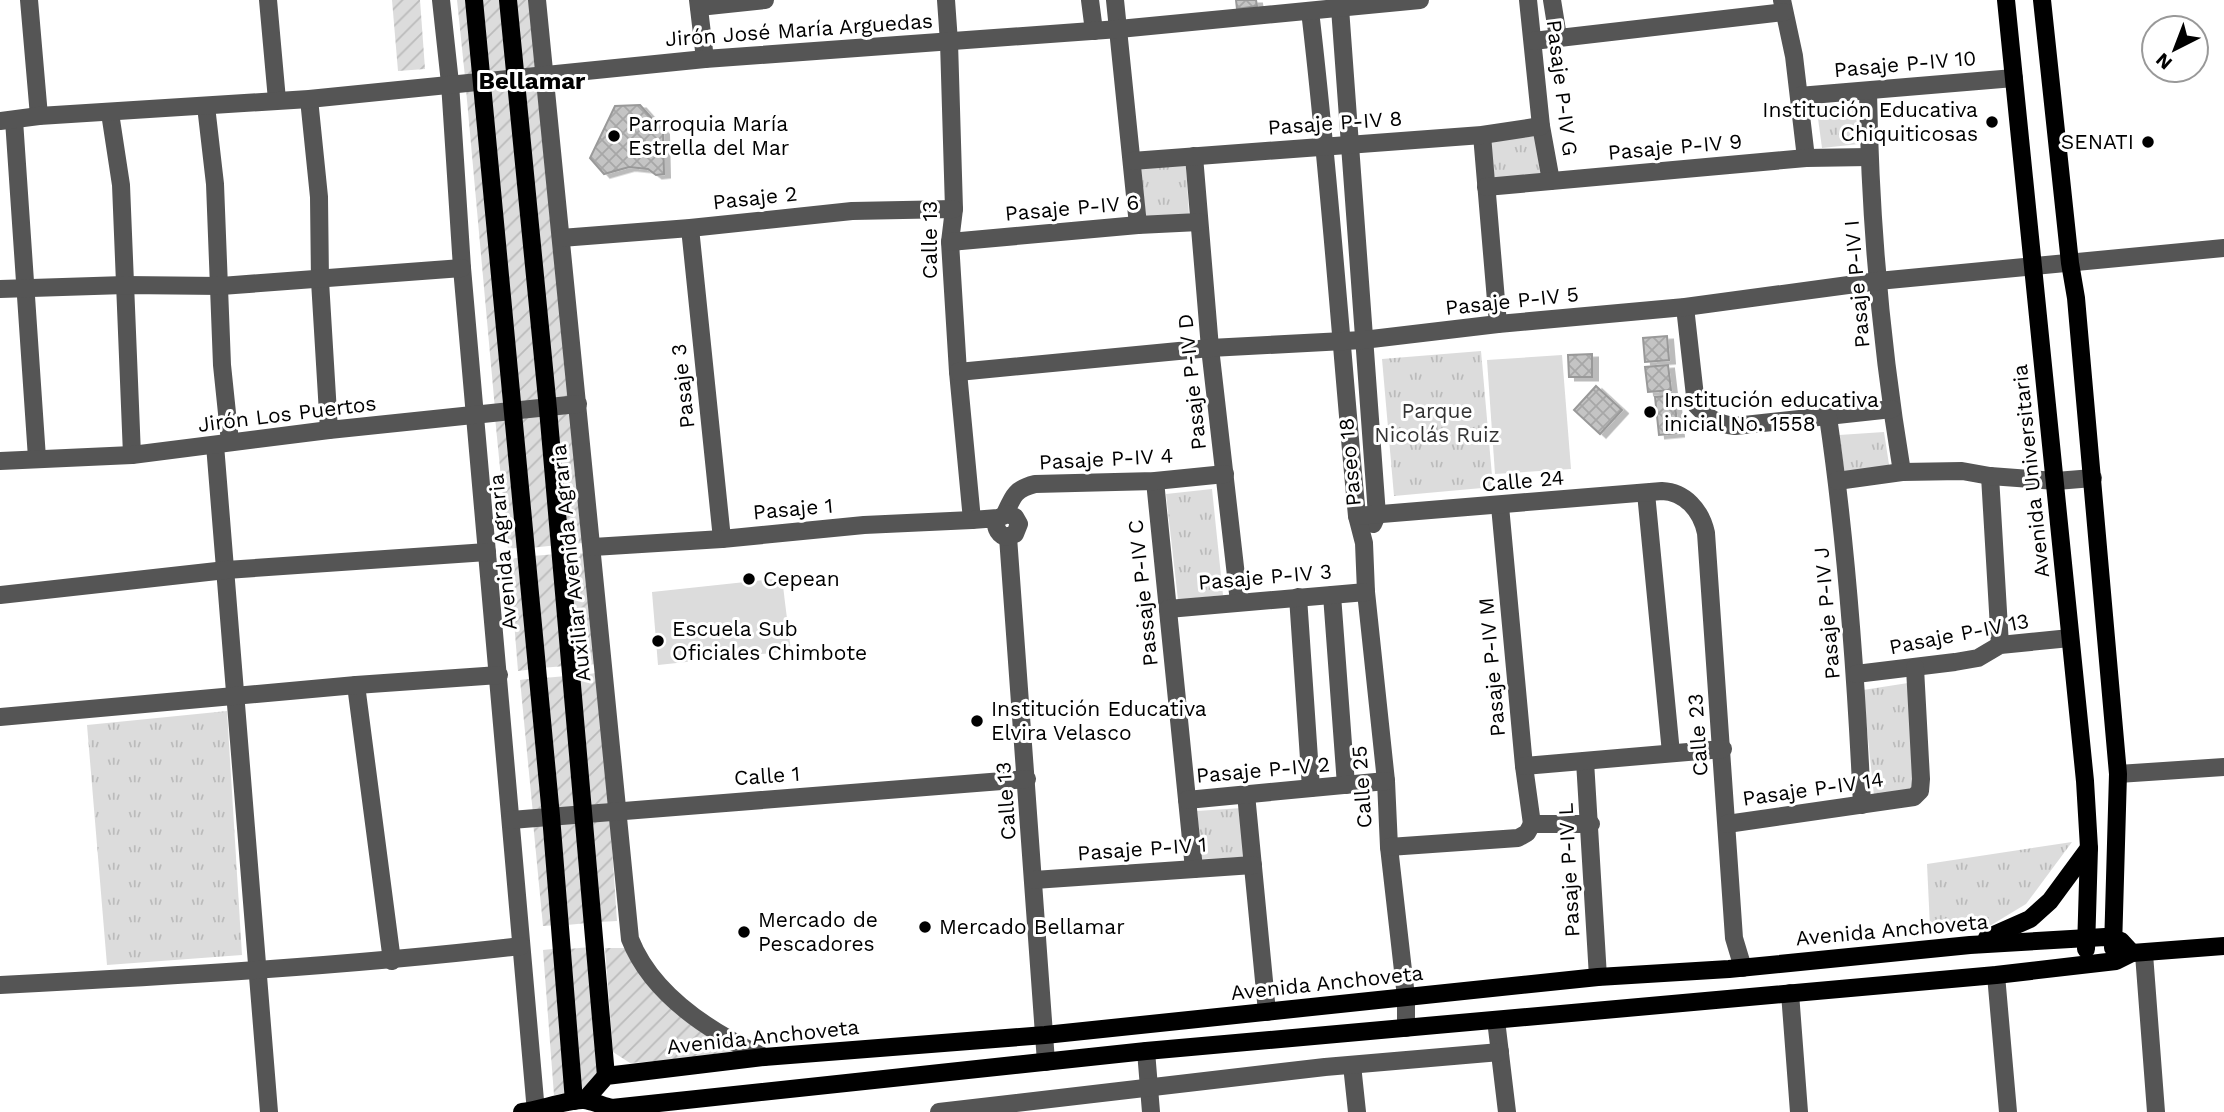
<svg xmlns="http://www.w3.org/2000/svg" width="2224" height="1112" font-family="'Work Sans',sans-serif">
<defs>
<pattern id="park-tufts" width="24" height="20" patternUnits="userSpaceOnUse" patternTransform="scale(1.75)"><rect width="24" height="20" fill="#dcdcdc"/><path d="M3 7l-1-3M5 7V3M7 7l1-3M15 17l-1-3M17 17v-4M19 17l1-3" fill="none" stroke="#bbb"/></pattern>
<pattern id="garden-furrows" width="10" height="10" patternUnits="userSpaceOnUse" patternTransform="scale(1.75)"><rect width="10" height="10" fill="#dcdcdc"/><path d="M-1 1l2-2M0 10L10 0M9 11l2-2" fill="none" stroke="#bbb"/></pattern>
<pattern id="building-cross-hatch" width="8" height="8" patternUnits="userSpaceOnUse" patternTransform="scale(1.75)"><rect width="8" height="8" fill="#c4c4c4"/><path d="M0 0l8 8M0 8l8-8" fill="none" stroke="#a7a7a7"/></pattern>
<filter id="shadow"><feDropShadow dx="6" dy="3.5" stdDeviation="0" flood-color="#0004"/></filter>
</defs>
<rect width="100%" height="100%" fill="#fff"/>
<g fill="url(#park-tufts)">
<path d="M1855 107 1859 144 1822 148 1817 111Z"/>
<path d="M1538 136 1542 176 1495 181 1489 140Z"/>
<path d="M1140 166H1186L1189 215 1146 217Z"/>
<path d="M1481 351 1493 487 1394 496 1382 359Z"/>
<path d="M1884 432 1890 471 1845 475 1839 435Z"/>
<path d="M1212 489 1223 595 1178 600 1166 494Z"/>
<path d="M1908 683 1919 790 1874 796 1863 690Z"/>
<path d="M227 711 242 955 107 965 87 725Z"/>
<path d="M1242 808 1247 857 1201 859 1197 811Z"/>
<path d="M2072 842 2026 904 1988 927H1930L1927 864Z"/>
</g>
<g fill="url(#garden-furrows)">
<path d="M392 0H420L425 69 398 71Z"/>
<path d="M457 0H471L479 76 465 77Z"/>
<path d="M476 0H505L512 74 484 77Z"/>
<path d="M512 0H534L542 71 519 73Z"/>
<path d="M542 82 572 403 550 405 520 84Z"/>
<path d="M513 83 543 405 516 407 487 85Z"/>
<path d="M480 88 509 408 495 409 466 89Z"/>
<path d="M574 409 584 543 563 544 551 411Z"/>
<path d="M545 412 558 545 530 548 517 414Z"/>
<path d="M511 415 525 547 508 549 495 417Z"/>
<path d="M586 553 597 664 575 666 565 555Z"/>
<path d="M557 554 566 666 540 668 532 556Z"/>
<path d="M524 557 534 669 518 671 509 559Z"/>
<path d="M596 673 610 803 590 805 576 676Z"/>
<path d="M566 676 579 808 557 810 544 678Z"/>
<path d="M535 678 548 813 533 814 520 680Z"/>
<path d="M610 819 617 921 599 922 592 820Z"/>
<path d="M547 821 557 925 543 926 533 822Z"/>
<path d="M578 822 587 923 567 925 558 824Z"/>
<path d="M591 947 601 1074 580 1094 568 949Z"/>
<path d="M561 948 572 1094 554 1095 543 950Z"/>
<path d="M605 948H625L740 1050 739 1055 630 1063 613 1052Z"/>
</g>
<g fill="#dcdcdc">
<path d="M1562 355 1571 469 1495 474 1487 360Z"/>
<path d="M782 578 791 651 658 665 652 592Z"/>
</g>
<g fill="url(#building-cross-hatch)" stroke="#999" stroke-width="2" filter="url(#shadow)">
<path d="M1236 0H1256L1257 6 1237 9Z"/>
<path d="M640 105 663 131 664 174 656 175 648 169 629 167 604 174 590 158 615 106Z"/>
<path d="M1667 336 1669 360 1645 362 1643 338Z"/>
<path d="M1592 354V377H1569L1568 355Z"/>
<path d="M1668 365 1671 390 1648 392 1645 367Z"/>
<path d="M1596 386 1622 410 1600 434 1574 410Z"/>
<path d="M1674 395 1678 433 1659 435 1655 397Z"/>
</g>
<g fill="none" stroke-linecap="round" stroke-linejoin="round">
<g stroke="#555" stroke-width="18">
<path d="M29 0 39 116"/>
<path d="M268 0 277 100"/>
<path d="M441 0 450 83 462 268 536 1112"/>
<path d="M537 0 630 939C652 995 712 1033 764 1057"/>
<path d="M698 0 705 59"/>
<path d="M946 0 949 42 954 209 950 242 958 372 972 520"/>
<path d="M1090 0 1094 31"/>
<path d="M1115 0 1138 225"/>
<path d="M1528 0 1541 126 1551 181"/>
<path d="M1552 0 1558 37"/>
<path d="M1782 0 1794 56 1806 158"/>
<path d="M699 7 765 0"/>
<path d="M1340 8 1377 515 1373 524"/>
<path d="M1310 11C1330 179 1341 348 1357 516L1364 543 1366 592 1386 781 1389 847 1406 997V1028"/>
<path d="M1533 41 1784 12"/>
<path d="M1868 91C1870 218 1881 346 1902 472"/>
<path d="M1799 96 2014 78"/>
<path d="M309 99 319 197 320 281 329 430"/>
<path d="M206 106 215 184 222 365 230 442"/>
<path d="M110 113 121 185 132 455"/>
<path d="M14 120 37 458"/>
<path d="M0 121 39 116 309 99 705 59 1119 29 1420 0"/>
<path d="M1482 135 1498 324"/>
<path d="M1194 156 1210 348 1239 602"/>
<path d="M1132 161 1482 135 1541 126"/>
<path d="M1486 187 1806 158 1869 157"/>
<path d="M690 228 722 539"/>
<path d="M561 238 690 228 852 211 954 209"/>
<path d="M950 242 1138 225 1199 222"/>
<path d="M0 289 125 285 221 286 462 268"/>
<path d="M1685 307 1696 405C1708 418 1717 424 1735 426L1892 409"/>
<path d="M958 372 1210 348 1363 340 1498 324 1685 307 1878 281 2224 248"/>
<path d="M1828 417C1847 546 1856 675 1862 805"/>
<path d="M215 445 269 1112"/>
<path d="M0 461 132 455 329 430 578 404"/>
<path d="M1990 476 2000 645"/>
<path d="M1155 481 1194 869"/>
<path d="M1837 481 1902 472 1962 471 1990 476 2056 481 2093 478"/>
<path d="M1646 493 1671 753"/>
<path d="M1500 506 1524 766 1532 824"/>
<path d="M1005 514C1013 496 1015 489 1035 484L1155 481 1225 474"/>
<path d="M1357 516 1662 491C1685 492 1701 510 1706 533L1734 938 1743 968"/>
<path d="M1008 537 1046 1062"/>
<path d="M593 547 722 539 864 525 972 520 998 518 1008 514 1015 517 1019 524 1015 534 1005 537C997 533 994 526 998 518"/>
<path d="M0 595 226 570 487 552"/>
<path d="M1332 595 1346 785"/>
<path d="M1298 597 1311 788"/>
<path d="M1168 609 1366 592"/>
<path d="M1856 674 1955 662 1978 658 2000 645 2070 638"/>
<path d="M356 685 392 961"/>
<path d="M0 717 356 685 499 675"/>
<path d="M1585 761 1598 977"/>
<path d="M1524 766 1723 749"/>
<path d="M2118 774 2224 767"/>
<path d="M1246 794 1267 1012"/>
<path d="M1187 800 1386 781"/>
<path d="M511 820 1027 779"/>
<path d="M1727 824 1914 797 1920 791 1921 779 1915 668"/>
<path d="M1389 847 1518 838 1527 833 1532 824H1591"/>
<path d="M1034 880 1253 865"/>
<path d="M2144 954 2156 1112"/>
<path d="M1996 975 2008 1112"/>
<path d="M0 985C174 976 348 966 521 946"/>
<path d="M1790 993 1799 1112"/>
<path d="M1496 1020 1507 1112"/>
<path d="M1146 1051 1151 1112"/>
<path d="M1352 1065 1357 1112"/>
<path d="M939 1112 1325 1067 1500 1052"/>
</g>
<g stroke="#000" stroke-width="18">
<path d="M474 0 551 816 574 1101"/>
<path d="M508 0 548 409 606 1076"/>
<path d="M2006 0 2085 781 2089 848 2086 949"/>
<path d="M2042 0 2070 263 2076 298 2118 774 2113 948"/>
<path d="M1987 938 2030 919 2050 901 2089 848"/>
<path d="M585 1100 606 1076 764 1057 1045 1035 1598 977 1729 969 1970 945 2105 937 2121 941 2132 953"/>
<path d="M522 1112C539 1110 570 1099 584 1100 593 1101 603 1106 612 1108L1146 1051 1996 975 2116 961 2132 953 2224 946"/>
</g>
</g>
<g fill="#000" stroke="#fff" stroke-width="2.5">
<circle cx="1992" cy="122" r="7"/>
<circle cx="614" cy="136" r="7"/>
<circle cx="2148" cy="142" r="7"/>
<circle cx="1650" cy="412" r="7"/>
<circle cx="749" cy="579" r="7"/>
<circle cx="658" cy="641" r="7"/>
<circle cx="977" cy="721" r="7"/>
<circle cx="925" cy="927" r="7"/>
<circle cx="744" cy="932" r="7"/>
</g>
<g text-anchor="middle" stroke-width="6" stroke-linejoin="round" paint-order="stroke">
<g font-size="21" fill="#000" stroke="#fff">
<text transform="translate(799 30) rotate(-4)" y="7">Jirón José María Arguedas</text>
<text transform="translate(1905 64) rotate(-5)" y="7">Pasaje P-IV 10</text>
<text transform="translate(1562 88) rotate(83)" y="7">Pasaje P-IV G</text>
<text transform="translate(1335 123) rotate(-4)" y="7">Pasaje P-IV 8</text>
<text transform="translate(1675 147) rotate(-5)" y="7">Pasaje P-IV 9</text>
<text transform="translate(755 198) rotate(-6)" y="7">Pasaje 2</text>
<text transform="translate(1072 208) rotate(-5)" y="7">Pasaje P-IV 6</text>
<text transform="translate(930 240) rotate(-90)" y="7">Calle 13</text>
<text transform="translate(1857 284) rotate(-95)" y="7">Pasaje P-IV I</text>
<text transform="translate(1512 301) rotate(-6)" y="7">Pasaje P-IV 5</text>
<text transform="translate(1192 382) rotate(-96)" y="7">Pasaje P-IV D</text>
<text transform="translate(683 386) rotate(-96)" y="7">Pasaje 3</text>
<text transform="translate(287 414) rotate(-7)" y="7">Jirón Los Puertos</text>
<text transform="translate(1106 459) rotate(-3)" y="7">Pasaje P-IV 4</text>
<text transform="translate(1350 462) rotate(-95)" y="7">Paseo 18</text>
<text transform="translate(2031 471) rotate(-96)" y="7">Avenida Universitaria</text>
<text transform="translate(1523 481) rotate(-5)" y="7">Calle 24</text>
<text transform="translate(793 509) rotate(-5)" y="7">Pasaje 1</text>
<text transform="translate(503 552) rotate(-95)" y="7">Avenida Agraria</text>
<text transform="translate(571 563) rotate(-96)" y="7">Auxiliar Avenida Agraria</text>
<text transform="translate(1265 577) rotate(-5)" y="7">Pasaje P-IV 3</text>
<text transform="translate(1143 593) rotate(-96)" y="7">Passaje P-IV C</text>
<text transform="translate(1827 613) rotate(-95)" y="7">Pasaje P-IV J</text>
<text transform="translate(1959 634) rotate(-11)" y="7">Pasaje P-IV 13</text>
<text transform="translate(1492 667) rotate(-95)" y="7">Pasaje P-IV M</text>
<text transform="translate(1698 735) rotate(-94)" y="7">Calle 23</text>
<text transform="translate(1263 770) rotate(-5)" y="7">Pasaje P-IV 2</text>
<text transform="translate(767 776) rotate(-4)" y="7">Calle 1</text>
<text transform="translate(1362 787) rotate(-94)" y="7">Calle 25</text>
<text transform="translate(1813 789) rotate(-8)" y="7">Pasaje P-IV 14</text>
<text transform="translate(1006 801) rotate(-94)" y="7">Calle 13</text>
<text transform="translate(1142 849) rotate(-4)" y="7">Pasaje P-IV 1</text>
<text transform="translate(1569 870) rotate(-93)" y="7">Pasaje P-IV L</text>
<text transform="translate(1892 930) rotate(-5)" y="7">Avenida Anchoveta</text>
<text transform="translate(1327 983) rotate(-6)" y="7">Avenida Anchoveta</text>
<text transform="translate(763 1037) rotate(-6)" y="7">Avenida Anchoveta</text>
</g>
<g font-size="21" fill="#000" stroke="#fff" text-anchor="start">
<text x="1978" y="117" text-anchor="end">Institución Educativa<tspan x="1978" dy="24">Chiquiticosas</tspan></text>
<text x="628" y="131">Parroquia María<tspan x="628" dy="24">Estrella del Mar</tspan></text>
<text x="2134" y="149" text-anchor="end">SENATI</text>
<text x="1664" y="407">Institución educativa<tspan x="1664" dy="24">inicial No. 1558</tspan></text>
<text x="763" y="586">Cepean</text>
<text x="672" y="636">Escuela Sub<tspan x="672" dy="24">Oficiales Chimbote</tspan></text>
<text x="991" y="716">Institución Educativa<tspan x="991" dy="24">Elvira Velasco</tspan></text>
<text x="758" y="927">Mercado de<tspan x="758" dy="24">Pescadores</tspan></text>
<text x="939" y="934">Mercado Bellamar</text>
</g>
<g font-size="21" fill="#333" stroke="#fff">
<text x="1437" y="418">Parque<tspan x="1437" dy="24">Nicolás Ruiz</tspan></text>
</g>
<g font-size="24" font-weight="bold" fill="#000" stroke="#fff">
<text x="532" y="89">Bellamar</text>
</g>
</g>
<g transform="translate(2175 49) rotate(222)"><circle r="33" fill="#ffffff" stroke="#999999" stroke-width="2"/>
<path d="M0-5L12 26L0 18L-12 26Z" fill="#000000"/>
<text y="-10" font-size="19" font-weight="bold" text-anchor="middle" fill="#000000">N</text>
</g>
</svg>
